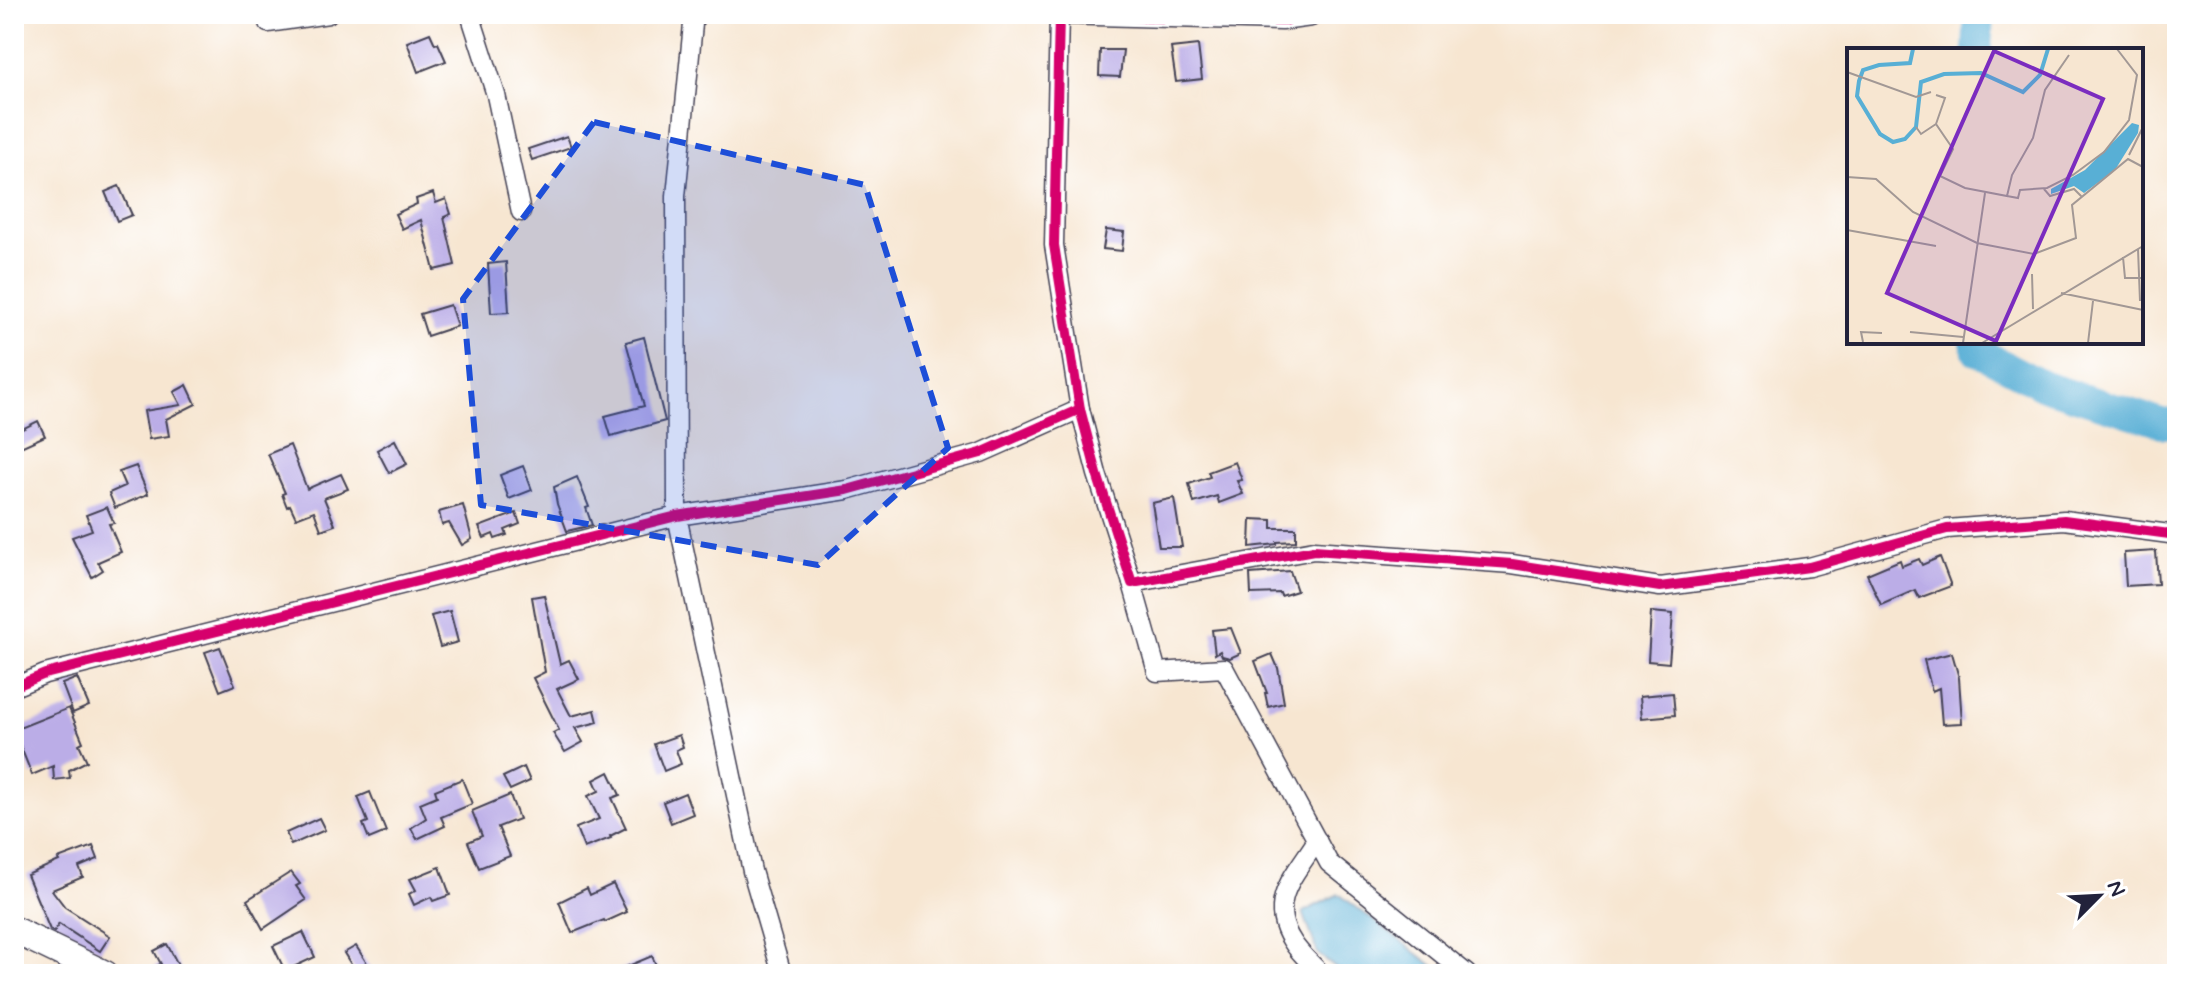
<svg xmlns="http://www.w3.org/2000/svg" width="2191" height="988" font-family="Mynerve,sans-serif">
<rect width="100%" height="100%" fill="#fff"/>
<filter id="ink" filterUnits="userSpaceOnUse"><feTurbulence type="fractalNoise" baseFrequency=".0125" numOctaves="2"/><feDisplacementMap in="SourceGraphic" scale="16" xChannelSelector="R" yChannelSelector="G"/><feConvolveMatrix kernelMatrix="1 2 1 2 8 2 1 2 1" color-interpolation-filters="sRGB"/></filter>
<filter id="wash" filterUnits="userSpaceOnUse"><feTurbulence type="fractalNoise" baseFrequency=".006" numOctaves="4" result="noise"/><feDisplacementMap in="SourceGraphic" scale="32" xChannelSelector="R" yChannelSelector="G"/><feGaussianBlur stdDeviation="1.8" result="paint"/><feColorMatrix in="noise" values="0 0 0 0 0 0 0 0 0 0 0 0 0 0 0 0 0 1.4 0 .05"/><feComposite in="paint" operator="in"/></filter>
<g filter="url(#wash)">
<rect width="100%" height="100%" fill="#f7e6d1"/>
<path fill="#58afd5" stroke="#3d6888" stroke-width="2" d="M1339 894 1444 974H1343L1318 954 1303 912Z"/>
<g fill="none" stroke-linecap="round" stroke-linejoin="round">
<g stroke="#58afd5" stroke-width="30">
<path d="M1977 50 1979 14"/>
<path d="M1975 342 1977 351 2044 386 2165 424 2177 422"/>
</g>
</g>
<g id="blocks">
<g fill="#bbade7">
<path d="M430 33 435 44 438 43 446 61 418 72 407 42Z"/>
<path d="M1198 45 1202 79 1176 82 1171 48Z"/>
<path d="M1100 50H1123L1120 77 1099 76Z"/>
<path d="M567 136 571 147 532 160 528 149Z"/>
<path d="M119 186 132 215 117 221 105 192Z"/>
<path d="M433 193 436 203 446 199 451 214 444 217 455 265 434 270 421 220 402 229 395 214 417 204 416 199Z"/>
<path d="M1106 230 1124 232 1122 251 1103 249Z"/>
<path d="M506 262 509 312 491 313 488 264Z"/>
<path d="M450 305 457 326 427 336 420 314Z"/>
<path d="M644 337 665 421 611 436 605 416 644 406 626 342Z"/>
<path d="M187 385 196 404 166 419 169 436 149 439 144 411 181 405 174 392Z"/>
<path d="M38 421 45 436 14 450V433Z"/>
<path d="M395 440 407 464 389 473 377 450Z"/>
<path d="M290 445 307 489 341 474 348 489 324 498 335 525 321 530 314 511 296 518 290 505 287 507 282 494 285 493 268 454Z"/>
<path d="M1235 462 1242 480 1237 481 1243 494 1219 503 1217 496 1194 503 1189 484 1210 477 1208 472Z"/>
<path d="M136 466 148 494 115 508 109 493 125 486 119 472Z"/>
<path d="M523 466 532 490 509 499 500 475Z"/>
<path d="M577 477 589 507 586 508 592 525 567 531 557 504 554 487Z"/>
<path d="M1174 498 1182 547H1159L1152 503Z"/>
<path d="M463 505 472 539 462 545 449 523 442 525 439 512Z"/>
<path d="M107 507 114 523 109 524 121 552 98 562 103 570 92 577 72 537 92 530 86 515Z"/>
<path d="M516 513 520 524 505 530 507 535 495 539 493 534 484 538 479 527Z"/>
<path d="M1251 519 1272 520V528H1296V541L1277 542V544L1250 547Z"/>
<path d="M2156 551 2158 584 2126 586 2124 553Z"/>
<path d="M1940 557 1951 586 1919 598 1915 590 1881 605 1867 574 1900 560 1902 566 1919 559 1922 565Z"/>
<path d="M1290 571 1297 591 1281 596 1280 593 1251 594 1250 574Z"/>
<path d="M544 595 560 664 569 660 579 679 557 689 571 716 595 710 598 722 575 728 583 742 565 752 553 733 559 730 533 678 545 672 532 597Z"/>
<path d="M450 611 458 642 440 647 431 616Z"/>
<path d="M1651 612 1673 614 1669 663 1648 661Z"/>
<path d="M1231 628 1241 653 1230 658 1222 656 1220 651 1215 654 1212 630Z"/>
<path d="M220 647 235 685 220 691 205 652Z"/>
<path d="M1952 653 1959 678 1962 723 1942 724 1939 688 1932 691 1924 660Z"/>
<path d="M1272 654 1278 668 1284 703 1268 707 1265 693H1267L1255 661Z"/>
<path d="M77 678 89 706 73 713 62 684Z"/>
<path d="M1673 693 1675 715 1642 718 1640 696Z"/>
<path d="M69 708 83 742 79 744 87 761 69 770 70 778 54 780 53 766 32 775 14 730Z"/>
<path d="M679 735 683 747 676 750 681 764 664 771 654 744Z"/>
<path d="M524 767 530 781 510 790 503 777Z"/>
<path d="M609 772 620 795 612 798 626 828 610 836 611 838 584 848 576 828 599 819 588 796 599 791 594 780Z"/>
<path d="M462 779 472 804 441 817 445 826 417 839 411 828 426 818 420 803 437 796 435 790Z"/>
<path d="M370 792 386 832 369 839 363 824 368 822 358 797Z"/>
<path d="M685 793 693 814 671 823 663 802Z"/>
<path d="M510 795 519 819 498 827 510 856 479 868 468 842 482 836 472 811Z"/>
<path d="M319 818 325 830 291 845 286 833Z"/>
<path d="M93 846 98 859 79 867 83 877 52 890 65 907 110 936 100 951 59 924 54 932 50 930 27 875 59 861 58 859Z"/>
<path d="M440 867 450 895 433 901 431 897 414 905 409 894 416 890 410 879Z"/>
<path d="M291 872 300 884 296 886 306 900 263 929 247 900Z"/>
<path d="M613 884 627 912 605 922 604 920 572 933 559 902 587 888 590 895Z"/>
<path d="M303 932 315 957 285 971 273 946Z"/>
<path d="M167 944 183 974H141L161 964 154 951Z"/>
<path d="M356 946 370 968 361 974H357L344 953Z"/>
<path d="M652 956 660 974H609Z"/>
</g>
</g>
</g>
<g filter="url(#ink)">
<use href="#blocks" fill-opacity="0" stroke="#423f52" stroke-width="2"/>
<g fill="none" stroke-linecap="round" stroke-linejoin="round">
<g stroke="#423f52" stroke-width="21">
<g id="street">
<path d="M470 14 496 95 521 212"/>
<path d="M694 14 676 196 677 516 752 871 782 974"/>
<path d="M1314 14 1311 17 1282 21 1059 15 1054 245 1080 409 1097 474 1132 583 1314 550 1512 564 1660 587 1809 567 1947 529 2064 520 2177 535"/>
<path d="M268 23 328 14"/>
<path d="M1132 583 1157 672 1224 668 1329 863 1467 974"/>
<path d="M14 687 45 674 677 516 847 490 981 453 1080 409"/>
<path d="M1317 840C1296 874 1266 901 1292 941 1299 953 1312 964 1321 974"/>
</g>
</g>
<g stroke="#423f52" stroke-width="29">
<path id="secondary" d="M14 930 105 974"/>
</g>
<use href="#street" stroke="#fff" stroke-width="18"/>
<use href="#secondary" stroke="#fff" stroke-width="26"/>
<g stroke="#fff" stroke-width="15">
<g id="cycleway">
<path d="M1314 14 1311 17 1282 21 1059 15 1054 245 1080 409 1097 474 1132 583 1314 550 1512 564 1660 587 1809 567 1947 529 2064 520 2177 535"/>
<path d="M14 687 45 674 677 516 847 490 981 453 1080 409"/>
</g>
</g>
<use href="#cycleway" stroke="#d6006c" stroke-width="10"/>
</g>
</g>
<path fill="#1d4ed8" fill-opacity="0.2" stroke="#1d4ed8" stroke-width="6" stroke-dasharray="16 10" stroke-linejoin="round" d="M594 122 865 185 948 448 818 565 481 505 463 299Z"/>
<g transform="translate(1847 48)">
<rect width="296" height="296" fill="#f7e6d1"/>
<path d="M285 75 292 77 291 85 268 122 237 145 227 138 204 146V141L238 122Z" fill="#58afd5"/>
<path fill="none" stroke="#58afd5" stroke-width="4" d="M66 1 63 15 32 17 16 22 12 33 10 48 33 86 46 94 58 91 69 79 74 34 97 26 134 25 176 44 193 27 201 1"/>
<path fill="none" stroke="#a29895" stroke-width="2" d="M0 24 69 49 84 44M89 47 98 50 89 76 106 101 93 128 118 140 160 148 165 127 186 90 198 42 222 7M69 79 74 86 89 76M282 107 296 79M0 129 29 131 66 164 130 195 187 206 229 190 225 157 281 111 296 119M197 141 203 148 227 141 235 149M160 148 171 150 173 142 200 140 226 127 257 104 282 72 290 27 270 1M0 182 89 198M291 201 293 253M276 209 278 230H296M185 226 186 261M214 245 296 262M63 284 116 289M16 294 14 284 35 285M116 295 138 145M135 295 296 198M241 295 246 253"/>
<path fill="#7b2cbf" fill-opacity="0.15" stroke="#7b2cbf" stroke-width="4" d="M147 3 256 51 149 293 40 245Z"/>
<rect width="296" height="296" fill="none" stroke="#22223b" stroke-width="4"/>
</g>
<rect width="2191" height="988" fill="none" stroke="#fff" stroke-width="48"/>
<g transform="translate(2099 896) rotate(66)" stroke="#ffffff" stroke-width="6" paint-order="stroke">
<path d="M0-6L14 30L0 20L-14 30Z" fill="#22223b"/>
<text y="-12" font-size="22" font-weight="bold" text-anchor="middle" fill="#22223b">N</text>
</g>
</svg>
